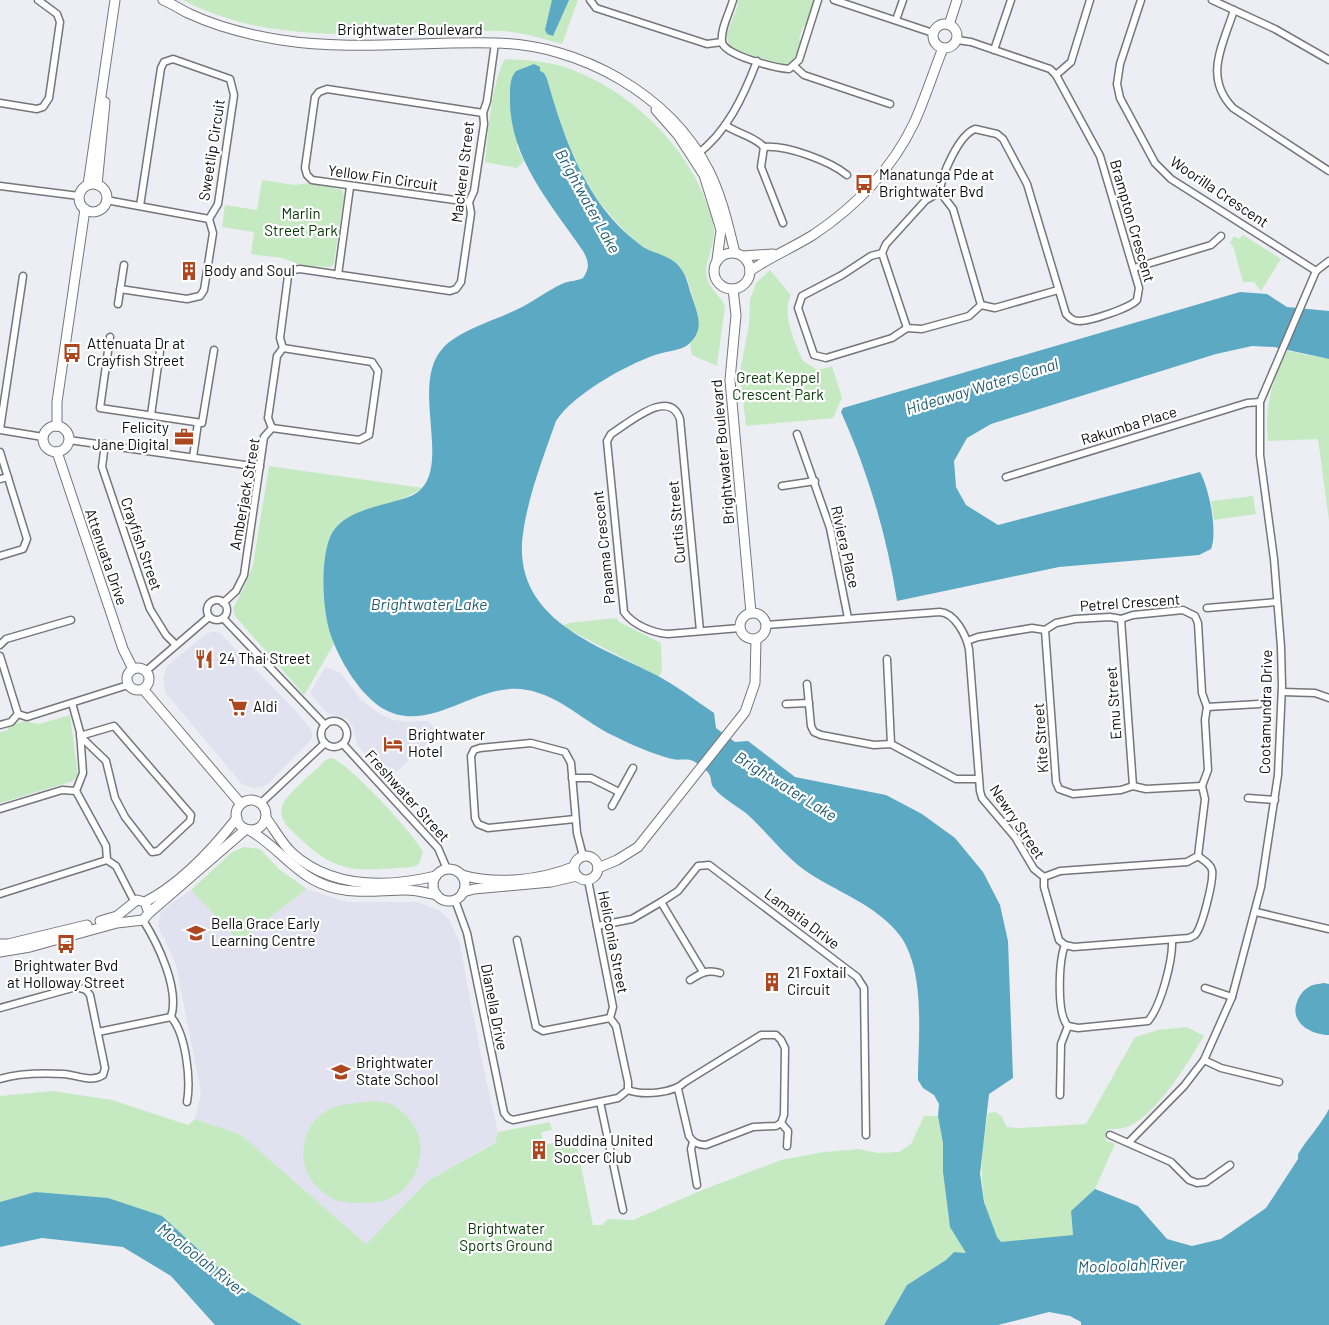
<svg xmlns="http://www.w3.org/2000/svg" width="1329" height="1325" font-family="Barlow,sans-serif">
<rect width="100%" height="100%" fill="#edeef4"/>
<g fill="#e1e1ef">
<path d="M214 632 220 633 297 712 312 731V738L308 743 268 784 261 787 254 788 242 784 165 692 163 678 167 666 207 633Z"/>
<path d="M325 667 341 673 360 699 380 714 393 720 408 722 428 721 439 732 389 779 357 745 353 726 347 719 327 713 310 693Z"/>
<path d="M307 889 347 902H418L440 911 448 918 459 940 483 1066 498 1132 495 1142 429 1180 366 1244 240 1134 195 1119 201 1094 178 975 175 962 158 926 161 911 191 890 239 941Z"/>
</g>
<g fill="#c5eac2">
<path d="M183 0H578L562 44C543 39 522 32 502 31 484 30 464 32 445 32 357 34 264 43 183 0Z"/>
<path d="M737 0H814L806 25 803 27 799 39 801 42 793 62 783 65 730 48 726 36 738 5Z"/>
<path d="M508 59C525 60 544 61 561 66 630 87 696 152 713 223 718 245 702 262 707 278 710 290 721 296 725 306L717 366 692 355 690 344 697 334 698 315 687 278 669 259 643 247 626 233 599 202 583 176 570 149 558 118 530 67 523 68 517 148 524 161 517 168 485 162C489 127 490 92 504 60Z"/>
<path d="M262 180 294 185 310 183 342 190 344 196 334 263 331 267 304 266 282 258 251 254 254 232 222 227 225 205 257 210Z"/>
<path d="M1243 235 1281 259 1261 291 1254 282H1243L1233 246 1230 243 1234 236 1239 239Z"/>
<path d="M770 270 791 295C781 312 795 344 803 361L818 370 832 366 842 398 833 418 746 426 740 372 749 324 750 300 756 283Z"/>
<path d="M1287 351 1329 359V521L1318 439 1268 441C1264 409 1272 379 1287 351Z"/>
<path d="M269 466 423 488 397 502 372 508 328 623 334 644 304 695 235 616 233 608 243 590 253 565Z"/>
<path d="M1253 496 1256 514 1214 520 1211 501Z"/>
<path d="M616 618 619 622 661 643 662 671 659 677 562 626 569 623Z"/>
<path d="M70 715 78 775 73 781 0 803V732L8 730 7 727 24 721 39 724Z"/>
<path d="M331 758C345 759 416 836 423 852L419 864 413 867C354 871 338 876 294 833 285 825 278 816 283 804 287 794 317 769 326 760Z"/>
<path d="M244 847 260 849 280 870 307 889 239 941 191 890 232 852Z"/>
<path d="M1187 1027 1204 1036C1189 1061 1154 1120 1124 1128 1119 1129 1113 1129 1108 1129L1105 1140 1115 1144 1095 1189 1071 1211 1073 1235 1001 1243C995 1236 992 1227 989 1218 977 1181 982 1150 988 1113L996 1112 1002 1117 1007 1127 1019 1128 1086 1124 1135 1037 1158 1030Z"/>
<path d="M52 1091 112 1100 188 1125 195 1119 240 1134 366 1244 429 1180 495 1143 498 1132 550 1122 552 1130 541 1132 544 1145C556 1143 566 1139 577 1146L593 1225H602L608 1219 633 1220 702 1190 781 1160 824 1152 859 1149 877 1153 899 1152 911 1144 924 1116H938L943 1143V1172L950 1226 967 1254 954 1252 946 1260 907 1285 884 1325H302L236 1284 162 1216 35 1192 0 1202V1096Z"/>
<path d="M373 1101C379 1102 386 1102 391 1104 398 1107 404 1113 409 1119 433 1147 418 1190 383 1201 376 1203 368 1202 361 1203 347 1203 335 1202 327 1195 322 1191 316 1187 313 1182 296 1159 302 1124 328 1110 342 1103 358 1103 373 1101Z"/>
</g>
<g fill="#5ca9c4">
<path d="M552 0H569L553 36 547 34 545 30Z"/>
<path d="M534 64 540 67V71L544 73 547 79C563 135 583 195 628 235 633 239 638 243 643 247 655 254 673 256 681 269 687 277 688 285 691 294 696 310 706 328 690 343 682 351 666 351 655 355 624 366 574 394 556 421 543 458 525 504 522 543 518 622 600 646 656 675 677 686 695 700 714 713L716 728 735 742 748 741 795 777 886 795 922 814 955 838 983 872 1000 905 1008 941 1013 1078 989 1094 980 1174 984 1202 997 1237 1001 1242 1073 1235 1071 1211 1095 1189 1138 1206 1167 1239 1192 1246 1221 1239 1266 1208 1298 1159V1154C1308 1138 1320 1126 1329 1109V1325H1081V1322L1070 1316 1049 1312 998 1325H884L907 1285 946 1260 954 1252 966 1253 950 1227 943 1172V1143L938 1116 939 1104 934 1095 923 1088 918 1080C918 1038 926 974 901 937 877 904 835 892 803 869 782 853 766 831 747 814 737 806 722 798 714 788 710 784 712 778 709 774 706 769 697 763 693 761 687 758 679 761 672 759 653 754 632 745 614 736 584 722 561 696 527 690 477 680 430 737 382 708 360 694 342 664 333 641 322 616 319 557 332 533 347 508 386 506 411 496 458 474 407 387 443 348 459 330 496 320 518 309 533 302 548 290 564 283 570 281 577 281 583 278 590 268 589 262 583 251 551 204 508 157 510 96 510 87 510 78 516 71Z"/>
<path d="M1240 292 1267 294 1287 307 1329 311V359L1274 347 1252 346 1216 354 991 424 967 438 954 461 956 487 966 505 998 525 1200 472C1209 488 1218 532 1211 549L1199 555 1059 567 897 601C887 536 868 472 841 412L843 408Z"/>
<path d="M1324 983 1329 984V1035C1312 1035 1289 1023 1297 1002 1299 996 1303 990 1309 987 1313 984 1319 984 1324 983Z"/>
<path d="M35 1192 108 1198 162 1216 236 1284 302 1325H215L171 1276 123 1247 42 1238 0 1247V1202Z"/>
</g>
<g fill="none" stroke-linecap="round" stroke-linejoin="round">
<g stroke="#75757b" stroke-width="9">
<g id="minor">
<path d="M590 0 596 8 707 44 722 42"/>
<path d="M733 0C730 12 720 29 722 42 724 55 775 68 789 69L799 60 818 0"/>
<path d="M834 0 933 33"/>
<path d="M1141 0 1120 64 1117 84 1120 98 1155 163 1171 179 1316 271"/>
<path d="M1212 0 1275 29 1329 60"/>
<path d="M1234 10C1223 45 1203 77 1233 108L1329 171"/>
<path d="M896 20 903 0"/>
<path d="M994 50 1011 0"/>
<path d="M794 66 804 75 890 104"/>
<path d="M1056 75 1071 62 1090 0"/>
<path d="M0 103 37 109 43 107 49 98 60 22 57 14 38 0"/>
<path d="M725 125C738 134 754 136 764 147 787 145 830 161 847 175"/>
<path d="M764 147 761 167 783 223"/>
<path d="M696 155C727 133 744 95 757 61"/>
<path d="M0 186 79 196"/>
<path d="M940 192C941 175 959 135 975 129L997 134 1003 139 1027 184 1066 314C1070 318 1073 321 1079 321 1091 321 1130 308 1137 300L1139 288 1100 156 1056 75 1050 69 971 42 957 40"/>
<path d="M940 192 926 200 886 244 882 253 871 256 842 275 802 296 798 308 814 355 826 358 892 338 907 328 922 329 969 316 981 305 995 308 1058 290"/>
<path d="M940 192 953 209 981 305"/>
<path d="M106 200 209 219 218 204 234 95 230 79 173 59 164 62 161 68 140 206"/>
<path d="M469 202 312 180 307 175 305 168 315 97 319 92 327 89 483 113"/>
<path d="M882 253 907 328"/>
<path d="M1134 268 1211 245 1221 236"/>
<path d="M338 275 350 187"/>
<path d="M120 289 187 299 200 296 204 290 213 233 209 219"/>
<path d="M118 304 124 265"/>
<path d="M110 337 100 408 202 423 214 350"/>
<path d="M151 415 161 344"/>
<path d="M272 428 359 440 369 435 378 371 372 362 283 348"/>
<path d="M0 429 23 276"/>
<path d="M0 430 43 437"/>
<path d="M797 434 830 528 848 618"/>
<path d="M69 440 260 467"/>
<path d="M105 444 102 467 150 609 166 635 176 645"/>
<path d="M0 452 27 539 23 549 0 556"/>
<path d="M193 457 198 423"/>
<path d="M1006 477 1247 403 1260 402"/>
<path d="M0 479 8 477"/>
<path d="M782 486 815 481"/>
<circle cx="217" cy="610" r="10"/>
<path d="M223 603 236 591 244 575 264 437 272 428 268 418 277 356 283 348 280 338 288 276 293 270 300 269 450 291 456 289 461 282 471 213 469 202 474 191 484 124 483 113 487 101 495 43"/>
<path d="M1207 608 1277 602"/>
<path d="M223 618 325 725"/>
<path d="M1121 619 1133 786"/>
<path d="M766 625 940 612C955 613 966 635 969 649L980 791 982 798 1015 837 1034 869 1044 877V887L1059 940 1065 945 1074 947 1189 938 1195 935C1202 928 1214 880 1212 870 1211 864 1203 860 1198 856"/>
<path d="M1045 630 1056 782 1059 789 1073 794 1121 790 1133 786 1146 789 1202 786"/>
<path d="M700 631 680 419C669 387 629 423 611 434L607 441 624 612C633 625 653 633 668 634L740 628"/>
<path d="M967 641 978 637 1032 628 1045 630 1056 623 1075 619 1110 617 1121 619 1133 615 1183 610 1195 616 1198 623 1202 693 1207 707 1205 720 1208 770 1202 786 1205 799 1198 856 1187 862 1060 871 1044 877"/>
<path d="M0 645 6 639 71 620"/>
<path d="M0 656 18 714"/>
<path d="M887 659 891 744"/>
<path d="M146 671 209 617"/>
<path d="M807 684 811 726 814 732 821 735 874 745 891 744 956 779H977"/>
<path d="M1282 692 1315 693 1329 698"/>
<path d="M72 703 80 732 83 773 76 791"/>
<path d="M786 704 809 703"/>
<path d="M1207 707 1259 704"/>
<circle cx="334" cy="734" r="13"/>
<path d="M0 725 11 722 18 714 27 717 128 685"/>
<path d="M114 726 191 815 190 821 158 851 152 852 125 817 115 798 106 761 80 736Z"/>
<path d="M343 744 438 848 447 869"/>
<path d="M572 778H591L619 792"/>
<path d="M1248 798 1275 800"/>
<path d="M261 803 325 743"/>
<path d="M612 806 633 768"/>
<path d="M0 809 62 790 76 791 106 846 107 860 116 866 134 901"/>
<path d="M575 819 488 828 478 824 475 818 471 756 474 750 480 748 531 743 565 752 571 763 577 833 583 856"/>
<path d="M0 894 107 860"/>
<path d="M455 900 467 933 504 1113 508 1118 513 1120 618 1098 628 1090V1082L616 1026 610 1018 613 1007 588 880"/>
<path d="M661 902 703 972"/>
<path d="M1256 912 1329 929"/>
<path d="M143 920C158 944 180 989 171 1017 186 1034 191 1080 187 1102"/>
<path d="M597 926 632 919 661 902 678 891 698 866 709 865 857 977 864 988 866 1135"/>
<path d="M517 940 536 1027 543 1031 548 1030 610 1018"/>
<path d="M1065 945C1059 960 1056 1014 1068 1026L1078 1028 1148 1021C1161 1006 1173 960 1172 940"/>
<path d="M690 980C701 973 707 969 720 973"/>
<path d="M1205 988 1232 997"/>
<path d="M0 1008 76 987 86 990 90 995 105 1068 103 1075C91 1083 77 1075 64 1074 44 1073 19 1073 0 1079"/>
<path d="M98 1032 171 1017"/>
<path d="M1204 1060 1221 1068 1279 1082"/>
<path d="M628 1090C644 1096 674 1093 685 1082L761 1035H776L781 1040 785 1048 784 1115 781 1123 776 1126 753 1127 706 1145C698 1145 693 1143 689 1136L678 1089"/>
<path d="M1060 1095 1061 1044 1068 1026"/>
<path d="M600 1102 623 1210"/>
<path d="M781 1123 788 1131 787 1146"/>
<path d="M1110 1135 1171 1162 1189 1180 1197 1183 1206 1182 1230 1165"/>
<path d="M693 1142 691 1149 697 1185"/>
<path d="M1129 1142 1184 1086 1204 1060 1232 997 1261 887 1278 775 1282 686 1281 647 1274 559 1260 455V402L1316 271 1329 261"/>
</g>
</g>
<g stroke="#75757b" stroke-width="11">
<g id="tertiary">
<path d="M163 0C173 4 181 10 190 14 218 27 250 35 281 40 351 51 424 41 495 43 579 44 670 94 709 171 722 197 728 225 735 253"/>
<circle cx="945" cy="36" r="12"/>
<path d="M949 25 957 0"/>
<path d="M656 110 678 135 704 175 721 230 717 260"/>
<circle cx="93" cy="198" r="14"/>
<path d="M88 185 115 0"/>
<path d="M97 185 105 102"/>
<circle cx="732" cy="271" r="18"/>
<path d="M743 256 773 254"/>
<path d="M750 271C770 257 792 248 813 235 855 207 892 169 914 123 925 99 933 73 943 48"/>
<path d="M733 289 736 315 730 380 751 613"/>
<path d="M57 426V402L85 209"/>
<circle cx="56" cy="439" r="13"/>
<path d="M57 452 123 649 133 669"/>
<circle cx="753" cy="626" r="13"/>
<circle cx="138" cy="679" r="11"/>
<path d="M143 689 241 804"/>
<circle cx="251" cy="815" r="15"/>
<path d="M266 818C275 830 281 842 291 852 331 889 385 888 436 876"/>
<path d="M249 830C273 843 289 866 312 879 343 897 373 890 406 890 416 890 427 893 437 895"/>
<circle cx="586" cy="868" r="12"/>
<path d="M598 868 617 860 638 847 745 712 755 683 756 639"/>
<circle cx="449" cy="885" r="16"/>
<path d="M462 875C496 885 541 880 573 867"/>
<path d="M463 892 474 889 551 882 577 876"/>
<path d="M145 902C182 883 212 850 237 818"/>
<path d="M100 921 117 916 137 900 145 902 149 913"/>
<path d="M0 944H8L87 925"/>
<path d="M0 952 30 947 117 923 143 920 149 913 246 829"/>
</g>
</g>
<use href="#minor" stroke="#fff" stroke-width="6"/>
<use href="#tertiary" stroke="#fff" stroke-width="9"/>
</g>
<defs>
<g id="bus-bare" transform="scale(1.5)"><path d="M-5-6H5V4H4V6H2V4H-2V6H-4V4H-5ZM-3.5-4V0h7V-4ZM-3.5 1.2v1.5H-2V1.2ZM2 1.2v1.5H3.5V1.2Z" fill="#ad471f" stroke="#fff" stroke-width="2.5" paint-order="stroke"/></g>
<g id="building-bare" transform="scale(1.5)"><path d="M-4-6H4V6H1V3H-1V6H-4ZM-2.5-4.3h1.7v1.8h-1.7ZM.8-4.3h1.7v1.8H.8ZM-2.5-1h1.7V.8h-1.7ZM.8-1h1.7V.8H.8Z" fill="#ad471f" stroke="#fff" stroke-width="2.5" paint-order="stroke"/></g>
<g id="office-bare" transform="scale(1.5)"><path d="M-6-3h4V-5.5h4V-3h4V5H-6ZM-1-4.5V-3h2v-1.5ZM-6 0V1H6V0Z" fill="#ad471f" stroke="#fff" stroke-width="2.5" paint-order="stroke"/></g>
<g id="restaurant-bare" transform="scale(1.5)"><path d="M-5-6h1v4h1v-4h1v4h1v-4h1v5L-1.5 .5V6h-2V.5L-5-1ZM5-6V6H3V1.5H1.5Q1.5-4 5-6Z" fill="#ad471f" stroke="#fff" stroke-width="2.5" paint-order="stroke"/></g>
<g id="supermarket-bare" transform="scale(1.5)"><path d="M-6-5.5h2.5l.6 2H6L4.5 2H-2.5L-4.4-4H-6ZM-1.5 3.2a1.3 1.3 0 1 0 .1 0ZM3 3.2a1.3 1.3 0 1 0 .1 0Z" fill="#ad471f" stroke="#fff" stroke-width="2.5" paint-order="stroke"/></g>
<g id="hotel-bare" transform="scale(1.5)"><path d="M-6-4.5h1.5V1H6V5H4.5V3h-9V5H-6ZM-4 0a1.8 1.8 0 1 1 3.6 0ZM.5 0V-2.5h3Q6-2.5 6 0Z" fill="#ad471f" stroke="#fff" stroke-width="2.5" paint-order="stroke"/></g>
<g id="school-bare" transform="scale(1.5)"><path d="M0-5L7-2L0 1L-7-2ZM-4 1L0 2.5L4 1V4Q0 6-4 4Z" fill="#ad471f" stroke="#fff" stroke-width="2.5" paint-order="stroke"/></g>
</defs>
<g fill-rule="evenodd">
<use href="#bus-bare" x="864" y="184"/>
<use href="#building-bare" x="189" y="271"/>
<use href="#bus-bare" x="72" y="353"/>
<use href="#office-bare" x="184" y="437"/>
<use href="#restaurant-bare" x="204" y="659"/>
<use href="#supermarket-bare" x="238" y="707"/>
<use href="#hotel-bare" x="393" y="744"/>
<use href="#school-bare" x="196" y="933"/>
<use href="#bus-bare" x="66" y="944"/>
<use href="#building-bare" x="772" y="982"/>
<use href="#school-bare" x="341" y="1072"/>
<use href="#building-bare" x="539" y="1150"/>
</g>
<g text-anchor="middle" stroke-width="4.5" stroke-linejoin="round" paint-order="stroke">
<g font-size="15" fill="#0c0c0e" stroke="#fff">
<text x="410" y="35">Brightwater Boulevard</text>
<text transform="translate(212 150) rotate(-81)" y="5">Sweetlip Circuit</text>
<text transform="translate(463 172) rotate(-83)" y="5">Mackerel Street</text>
<text transform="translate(383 178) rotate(8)" y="5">Yellow Fin Circuit</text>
<text transform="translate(1219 192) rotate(34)" y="5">Woorilla Crescent</text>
<text transform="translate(1132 221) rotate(74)" y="5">Brampton Crescent</text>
<text transform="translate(1129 426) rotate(-17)" y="5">Rakumba Place</text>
<text transform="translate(723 452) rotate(-95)" y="5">Brightwater Boulevard</text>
<text transform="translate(245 494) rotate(-80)" y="5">Amberjack Street</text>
<text transform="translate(677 522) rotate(-95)" y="5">Curtis Street</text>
<text transform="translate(141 544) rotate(71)" y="5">Crayfish Street</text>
<text transform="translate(604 547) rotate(-96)" y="5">Panama Crescent</text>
<text transform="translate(845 547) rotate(77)" y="5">Riviera Place</text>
<text transform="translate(106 557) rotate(71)" y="5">Attenuata Drive</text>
<text transform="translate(1130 603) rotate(-4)" y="5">Petrel Crescent</text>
<text transform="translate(1114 703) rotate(-94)" y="5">Emu Street</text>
<text transform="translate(1266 712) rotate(-89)" y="5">Cootamundra Drive</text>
<text transform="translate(1041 738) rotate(-94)" y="5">Kite Street</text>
<text transform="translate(407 796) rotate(48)" y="5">Freshwater Street</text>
<text transform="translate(1017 822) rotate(56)" y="5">Newry Street</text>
<text transform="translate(802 919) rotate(37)" y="5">Lamatia Drive</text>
<text transform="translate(613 942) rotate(79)" y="5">Heliconia Street</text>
<text transform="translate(494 1007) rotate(79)" y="5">Dianella Drive</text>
</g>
<g font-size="15" fill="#0c0c0e" stroke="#fff" text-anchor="start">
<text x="879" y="180">Manatunga Pde at<tspan x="879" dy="17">Brightwater Bvd</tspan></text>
<text x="204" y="276">Body and Soul</text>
<text x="87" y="349">Attenuata Dr at<tspan x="87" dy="17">Crayfish Street</tspan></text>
<text x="169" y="433" text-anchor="end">Felicity<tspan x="169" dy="17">Jane Digital</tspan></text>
<text x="219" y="664">24 Thai Street</text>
<text x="253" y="712">Aldi</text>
<text x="408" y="740">Brightwater<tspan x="408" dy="17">Hotel</tspan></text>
<text x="211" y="929">Bella Grace Early<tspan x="211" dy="17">Learning Centre</tspan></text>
<text x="66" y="971" text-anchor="middle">Brightwater Bvd<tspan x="66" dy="17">at Holloway Street</tspan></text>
<text x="787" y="978">21 Foxtail<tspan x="787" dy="17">Circuit</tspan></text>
<text x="356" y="1068">Brightwater<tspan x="356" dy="17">State School</tspan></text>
<text x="554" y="1146">Buddina United<tspan x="554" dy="17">Soccer Club</tspan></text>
</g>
<g font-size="15" fill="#063806" stroke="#fff">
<text x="301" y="219">Marlin<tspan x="301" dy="17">Street Park</tspan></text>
<text x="778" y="383">Great Keppel<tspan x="778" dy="17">Crescent Park</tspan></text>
<text x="506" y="1234">Brightwater<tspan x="506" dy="17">Sports Ground</tspan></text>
</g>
<g font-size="16" font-style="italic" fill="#1f5d71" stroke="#fff">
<text transform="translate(588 201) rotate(61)" y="6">Brightwater Lake</text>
<text transform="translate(982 386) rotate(-17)" y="6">Hideaway Waters Canal</text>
<text x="429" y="610">Brightwater Lake</text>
<text transform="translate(786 786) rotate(32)" y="6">Brightwater Lake</text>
<text transform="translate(202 1259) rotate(38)" y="6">Mooloolah River</text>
<text transform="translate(1131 1265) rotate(-2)" y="6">Mooloolah River</text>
</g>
</g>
</svg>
